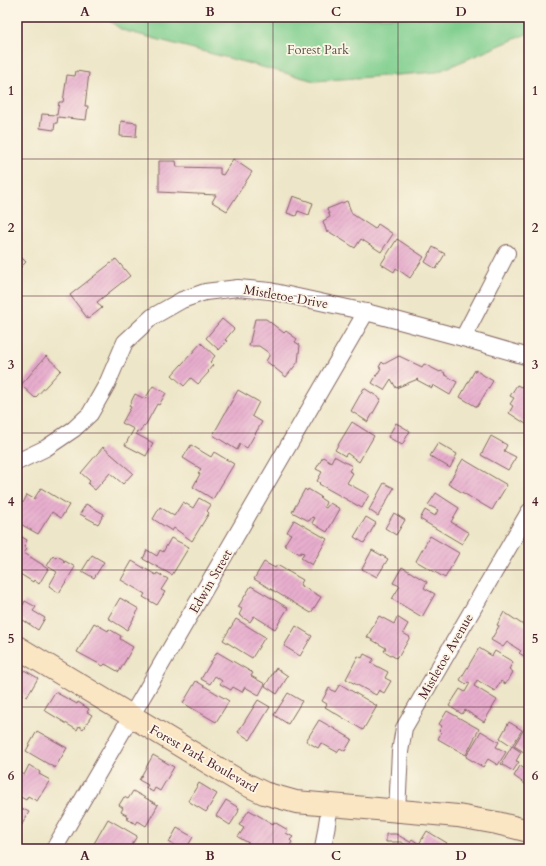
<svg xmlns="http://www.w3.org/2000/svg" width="546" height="866" font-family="Cardo,serif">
<defs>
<pattern id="building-hatch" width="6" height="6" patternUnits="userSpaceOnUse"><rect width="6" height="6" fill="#e7adcd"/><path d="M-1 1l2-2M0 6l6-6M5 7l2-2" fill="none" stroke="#c894b0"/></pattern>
</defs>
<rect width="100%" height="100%" fill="#fcf5e5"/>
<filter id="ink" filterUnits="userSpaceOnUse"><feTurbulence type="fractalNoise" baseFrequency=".025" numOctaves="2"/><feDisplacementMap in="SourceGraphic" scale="8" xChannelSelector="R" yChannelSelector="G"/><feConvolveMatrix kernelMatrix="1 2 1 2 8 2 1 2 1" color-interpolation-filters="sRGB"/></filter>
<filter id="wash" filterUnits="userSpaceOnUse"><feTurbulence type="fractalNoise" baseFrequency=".012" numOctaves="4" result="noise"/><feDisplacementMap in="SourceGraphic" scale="16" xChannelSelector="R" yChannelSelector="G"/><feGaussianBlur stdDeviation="0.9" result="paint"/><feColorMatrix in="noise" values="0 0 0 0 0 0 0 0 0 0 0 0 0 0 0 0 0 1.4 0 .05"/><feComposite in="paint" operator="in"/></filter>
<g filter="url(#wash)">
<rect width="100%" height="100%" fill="#ede6c8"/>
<path fill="#80cf8f" stroke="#65775d" d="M104 17H529V33L437 72 315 81 122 30Z"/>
<g id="blocks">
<g fill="url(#building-hatch)">
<path d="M76 71 89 73 85 106H88L86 120 58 117 57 123H55L54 130 40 128 42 114 57 115 59 102H63L67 75 75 76Z"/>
<path d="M121 121 137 123 136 137 120 136Z"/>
<path d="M233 159 252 172 227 211 212 202 216 195 159 192V161H176L177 167 220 168V174L223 175Z"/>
<path d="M293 196 313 203 309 215 298 211 296 216 287 213Z"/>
<path d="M347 201 352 214 375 229 378 224 393 234 381 252 361 239 355 248 328 231 327 233 323 221 330 217 327 209Z"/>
<path d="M397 239 424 257 410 278 396 268 394 272 381 264Z"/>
<path d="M433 247 445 254 436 269 425 262Z"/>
<path d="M17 253 26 262 17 271Z"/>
<path d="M116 259 130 276 97 302 102 308 88 319 70 295Z"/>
<path d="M222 319 234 329 225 340 227 341 219 350 206 338Z"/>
<path d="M255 319H266L284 333 286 331 297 339 295 342 300 345 298 362 286 377 266 361 269 356V353L259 346H249Z"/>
<path d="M201 343 215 356 210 362 213 365 208 371 209 372 198 384 191 378 184 386 172 375Z"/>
<path d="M46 356 61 370 35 398 21 385Z"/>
<path d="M399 356 422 367 424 364 440 372 441 371 445 373 444 374 457 382 450 395 433 385 432 388 417 380 418 379 396 388 391 379 384 390 372 383 381 368 379 367 382 362 384 364Z"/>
<path d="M475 370 493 381 477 407 460 397Z"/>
<path d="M529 383V426L509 413 513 406 510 404 514 398 510 396 517 385 521 387 522 386 526 389Z"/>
<path d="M153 386 166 393 159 405 157 404 145 426 144 425 140 432 137 431 136 434 153 443 146 456 125 445 134 429 122 423 131 407 129 406 135 394 145 399Z"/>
<path d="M364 388 381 399 368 422 351 411Z"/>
<path d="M238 390 259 402 252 416 262 422 247 448 240 444 237 450 213 435Z"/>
<path d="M352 422 374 436 359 462 347 453 345 456 335 450Z"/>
<path d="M396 423 410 431 402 445 388 437Z"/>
<path d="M491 436 507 445 504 451 516 457 508 470 481 455Z"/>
<path d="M438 443 457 454 450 468 430 456Z"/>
<path d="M191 445 211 457 214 452 234 464 213 499 193 487 200 474 198 473 201 469 183 458Z"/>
<path d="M103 447 133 473 123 484 110 473 95 490 88 484 90 481 81 473Z"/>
<path d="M334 456 352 466 349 471 353 473 347 483 369 495 362 508 319 484 320 483 317 481 322 472 316 469 323 457 331 462Z"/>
<path d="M463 459 507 485 492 510 448 484Z"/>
<path d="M384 483 394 488 378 516 369 510Z"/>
<path d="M41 488 69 505 61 518 52 512 38 534 17 522 19 516 17 515V506L20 501 23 503 27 495 34 499Z"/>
<path d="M305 489 307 491 308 489 321 497 320 498 326 502 324 507 326 508 330 503 340 509 327 532 312 523 315 518 312 517 309 521 292 512Z"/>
<path d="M436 493 459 508 451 522 469 533 462 544 420 519 425 510 435 516 438 510 428 505Z"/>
<path d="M199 498 211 505 207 511 209 513 192 541 174 528 172 531 153 519 160 507 174 516 183 502 193 508Z"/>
<path d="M86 504 104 514 98 524 80 514Z"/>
<path d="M394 513 405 520 396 535 385 528Z"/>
<path d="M366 517 376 523 364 543 354 537Z"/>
<path d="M294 520 327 539 312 565 301 558 304 553 301 552 300 554 284 545 291 534 287 532Z"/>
<path d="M17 534 27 540 24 547 27 549 24 553 43 565V566L48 569 39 584 34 580 33 582 17 572Z"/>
<path d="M430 536 459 553 445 578 416 561Z"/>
<path d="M171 538 189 547 172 575 143 559 147 550 157 556 160 550 163 552Z"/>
<path d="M372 550 388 559 377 577 362 569Z"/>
<path d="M92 555 104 562 94 578 82 571Z"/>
<path d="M53 556 56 558 57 556 64 560 63 562 64 563 65 561 75 567 59 593 49 586 57 572 47 566Z"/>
<path d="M132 561 156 575 157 573 168 579 161 590 165 592 157 605 143 597 145 594 121 580Z"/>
<path d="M264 562 275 568 277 565 303 580 300 585 321 597 311 613 254 579Z"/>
<path d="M402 567 427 582 424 588 435 594 422 617 392 599 400 586 393 583Z"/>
<path d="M251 586 288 608 275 629 254 616 250 622 239 615 242 609 238 607Z"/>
<path d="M120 598 139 609 127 630 108 618Z"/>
<path d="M25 601 36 607 33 611 45 618 38 630 17 616V602L23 605Z"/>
<path d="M504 612 529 629V659L519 653 521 651 507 642 503 647 491 640 499 626 497 625Z"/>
<path d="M379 616 394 624 397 617 408 624 403 633 410 637 399 656 398 655 396 658 384 651 386 648 367 637Z"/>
<path d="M236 619 265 637 252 658 223 640Z"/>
<path d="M94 623 108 631 109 629 121 636 120 639 133 647 119 672 105 664 103 666 77 652Z"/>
<path d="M296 626 312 636 300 656 284 646Z"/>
<path d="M479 648 492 656 495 651 513 662 509 669 513 672 508 681H507L505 684 501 681 495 691 477 680 474 686 497 700 484 722 465 710 462 714 449 706 460 689 465 692 470 683 468 682 466 684 460 680Z"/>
<path d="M217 652 253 673 251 676 265 684 259 695 245 687 242 692 233 687 231 690 220 684 222 681 215 676 210 684 201 679Z"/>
<path d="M364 654 374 659 371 663 388 672 385 678 391 681 384 693 379 690 376 695 346 679 358 656 362 658Z"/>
<path d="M276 668 288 676 277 694 265 686Z"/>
<path d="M24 670 38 678 27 697 17 691V683Z"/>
<path d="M196 681 229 701 216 722 183 703Z"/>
<path d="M340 684 377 706 363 730 325 707 327 704 322 701 329 688 335 692Z"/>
<path d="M55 692 77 704 78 702 89 709 87 712 92 715 83 729 79 726 77 730 44 710Z"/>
<path d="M288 693 302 701 288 724 274 715Z"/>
<path d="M258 700 270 707 250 740 238 732Z"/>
<path d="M447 711 479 729 466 755 438 739 441 733 439 731 442 726 439 724Z"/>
<path d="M319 720 352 739 345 751 340 748 337 752 321 743 318 748 306 741Z"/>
<path d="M509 722 522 730 512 746 500 738Z"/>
<path d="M524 729 529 732V736L526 742 529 744V751L527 754 514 746Z"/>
<path d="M37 731 67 748 55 768 26 751Z"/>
<path d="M481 731 499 742 496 747 506 752 498 765 488 759 483 767 466 757Z"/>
<path d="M512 746 521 752 516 761 519 762 513 771 501 764Z"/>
<path d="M153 755 174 767 160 791 155 788 153 792 146 788 148 785 139 780Z"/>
<path d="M29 765 40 772 39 774 50 780 37 801 28 796 26 800 17 795V771L24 775Z"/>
<path d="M520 766 529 771V787L514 776Z"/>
<path d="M199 783 217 794 206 812 188 801Z"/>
<path d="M133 791 158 805 146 826 138 821 136 824 127 819 128 816 121 812 123 808 119 805 124 797 128 799Z"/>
<path d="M226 800 239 808 238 810 239 811 230 825 216 816Z"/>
<path d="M17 806 29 812 17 833Z"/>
<path d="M249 810 273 824 274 822 288 830 286 833 293 837 290 840 292 842 288 849H259L238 837 244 828 239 825Z"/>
<path d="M108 819 137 836 129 849H108L106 848 105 849H95L92 847Z"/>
<path d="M177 828 193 837 186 849H180L169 842Z"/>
<path d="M427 831 447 843 444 849H403L406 845 401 842H386V834H396L410 842 412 839 419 844Z"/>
</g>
</g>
</g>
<g filter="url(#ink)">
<use href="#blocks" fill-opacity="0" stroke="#836562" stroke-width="1"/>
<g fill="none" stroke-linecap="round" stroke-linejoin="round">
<g stroke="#836562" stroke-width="18">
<g id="minor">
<path d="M463 338 507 253"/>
<path d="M17 462 46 448 74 429 90 414 107 384 125 342 152 317 182 300 205 292 238 288 270 291 366 312 463 338 529 357"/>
<path d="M397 811 400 752 404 728 529 512"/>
<path d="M54 849 366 312"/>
<path d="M323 849 330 805"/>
</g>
</g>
<g stroke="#836562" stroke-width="24">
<path id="secondary" d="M17 647 239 781 264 793 296 802 458 816 497 823 529 831"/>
</g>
<use href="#minor" stroke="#fff" stroke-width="16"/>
<use href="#secondary" stroke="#fbe6c4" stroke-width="22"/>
</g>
</g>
<path fill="none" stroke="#4a1f2b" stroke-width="1" stroke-opacity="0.55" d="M148 17V849M273 17V849M398 17V849M17 159H529M17 296H529M17 433H529M17 570H529M17 707H529"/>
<g text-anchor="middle" stroke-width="3.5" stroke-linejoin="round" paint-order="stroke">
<g font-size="13" fill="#5a5449" stroke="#fcf5e5">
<text x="318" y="54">Forest Park</text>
</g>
<g font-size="13" fill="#4a1f2b" stroke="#fcf5e5">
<text transform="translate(286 296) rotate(10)" y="5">Mistletoe Drive</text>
<text transform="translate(210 581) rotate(-60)" y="5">Edwin Street</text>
<text transform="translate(445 656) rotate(-60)" y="5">Mistletoe Avenue</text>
<text transform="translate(204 758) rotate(30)" y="5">Forest Park Boulevard</text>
</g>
</g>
<rect width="546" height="866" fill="none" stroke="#fcf5e5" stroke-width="44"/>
<rect x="22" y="22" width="502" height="822" fill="none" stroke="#4a1f2b" stroke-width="1.5"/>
<g font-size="13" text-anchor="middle" font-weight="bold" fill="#4a1f2b">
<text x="85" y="16">A</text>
<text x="210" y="16">B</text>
<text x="336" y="16">C</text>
<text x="461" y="16">D</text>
<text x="11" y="95">1</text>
<text x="535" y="95">1</text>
<text x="11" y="232">2</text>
<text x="535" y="232">2</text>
<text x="11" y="369">3</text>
<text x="535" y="369">3</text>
<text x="11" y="506">4</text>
<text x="535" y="506">4</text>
<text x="11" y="643">5</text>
<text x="535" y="643">5</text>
<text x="11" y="780">6</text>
<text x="535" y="780">6</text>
<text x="85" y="860">A</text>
<text x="210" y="860">B</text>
<text x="336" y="860">C</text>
<text x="461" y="860">D</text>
</g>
</svg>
